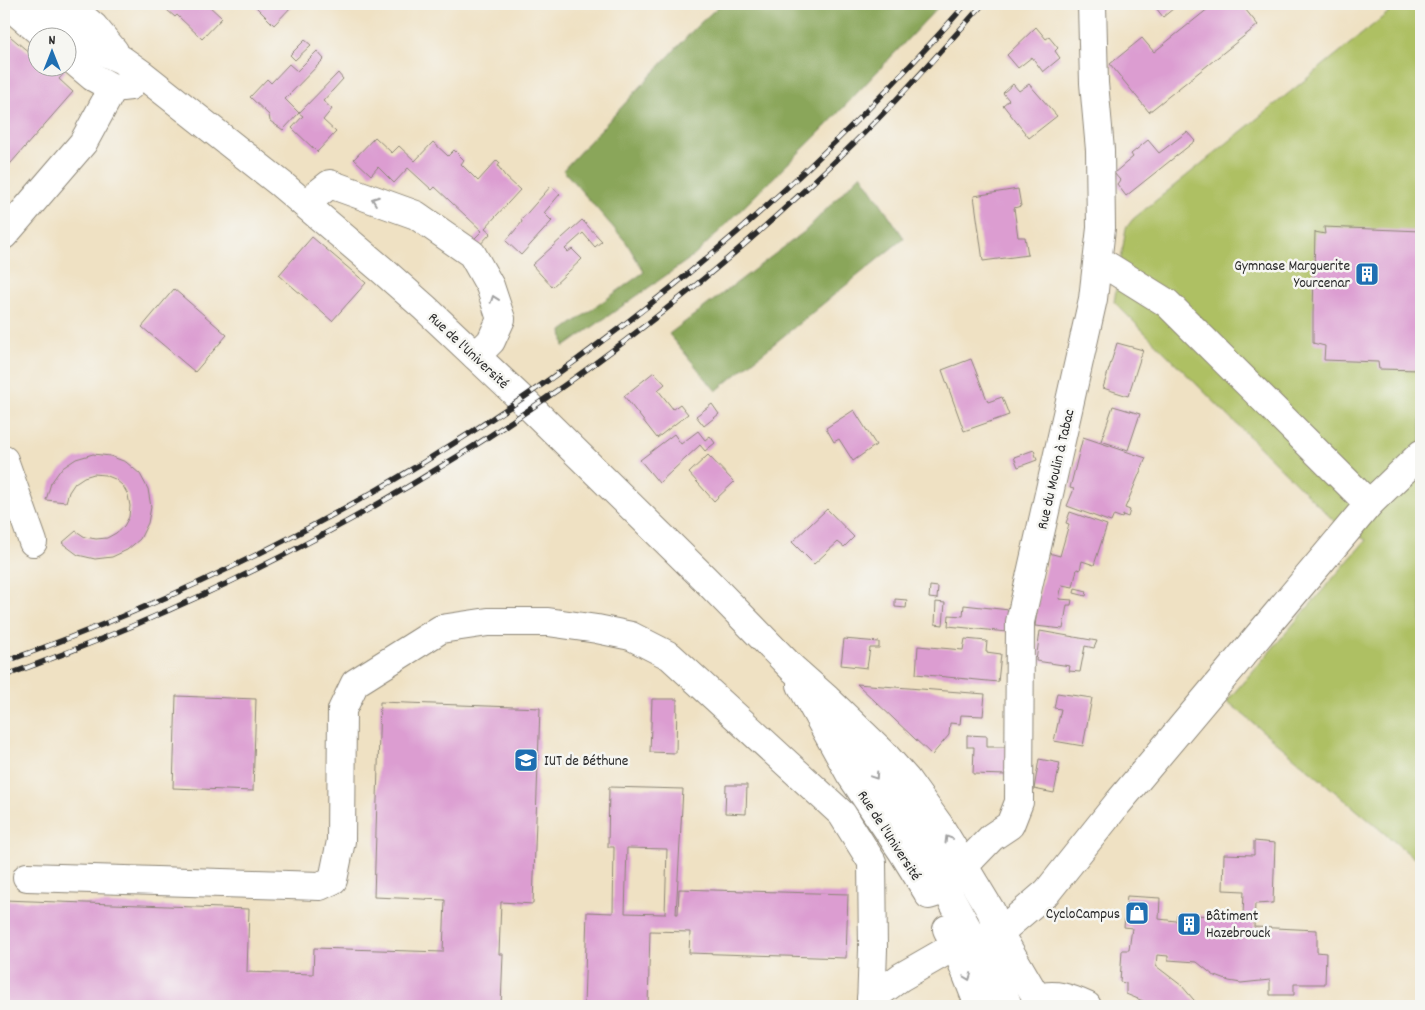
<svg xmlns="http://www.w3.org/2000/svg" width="1425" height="1010" font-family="Dekko,sans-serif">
<rect width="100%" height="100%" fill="#f6f6f2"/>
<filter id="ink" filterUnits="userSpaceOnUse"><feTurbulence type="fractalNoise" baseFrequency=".02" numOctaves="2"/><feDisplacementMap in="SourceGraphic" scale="10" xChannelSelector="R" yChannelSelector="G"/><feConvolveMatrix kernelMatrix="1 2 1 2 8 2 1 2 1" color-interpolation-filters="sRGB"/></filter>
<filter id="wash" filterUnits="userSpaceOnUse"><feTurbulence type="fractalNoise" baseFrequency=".0096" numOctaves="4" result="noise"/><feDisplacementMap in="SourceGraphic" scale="20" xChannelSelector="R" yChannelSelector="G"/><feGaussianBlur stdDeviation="1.12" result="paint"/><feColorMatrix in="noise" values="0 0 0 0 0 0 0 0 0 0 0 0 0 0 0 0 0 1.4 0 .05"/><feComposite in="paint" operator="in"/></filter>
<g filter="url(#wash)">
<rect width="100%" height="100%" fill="#efe1c3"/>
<path fill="#aec064" stroke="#6c7648" d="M1399 4H1421V864L1227 701 1366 540 1337 524 1114 302 1126 228 1133 219Z"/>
<g fill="#8aa65a" stroke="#5a6842">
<path d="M721 4H941L823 129 695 255 564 347 562 331 644 272 626 242 563 170 697 26Z"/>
<path d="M861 174 904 238 716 391 669 334 804 232Z"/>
</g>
<g id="blocks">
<g fill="#dc9dd1" fill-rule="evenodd">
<path d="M173 4H207L222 18 202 39 177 15 175 17 167 10Z"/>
<path d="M253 4H294L274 25Z"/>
<path d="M1153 4H1179L1163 17Z"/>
<path d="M1214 4H1230L1232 7 1236 4H1241L1258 25 1149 112 1110 64 1142 38 1154 52Z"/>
<path d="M1036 27 1046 39 1049 37 1058 48 1055 51 1060 58 1043 72 1032 57 1018 68 1007 55Z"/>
<path d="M4 31 38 60V68H46L49 70 51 68H62L66 71 59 79 73 92 4 171Z"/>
<path d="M305 40 311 45 295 60 290 55Z"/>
<path d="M317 51 324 59 285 99 299 113 338 73 343 79 323 101 332 109 323 120 336 132 317 152 292 128 303 116 299 113 283 130 270 121 269 115 250 97 267 79 271 83 289 64 297 71Z"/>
<path d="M1013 84 1019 91 1029 84 1057 116 1029 138 1003 105 1009 100 1003 93Z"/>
<path d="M1187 132 1195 141 1126 196 1117 184 1120 180 1114 173 1133 157 1131 154 1148 140 1159 153Z"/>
<path d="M375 137 392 153 399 146 415 161 433 142 448 156 454 150 464 160 461 164 478 181 497 160 500 163 498 166 505 176 520 190 485 228 491 233 476 249 469 244 482 231 435 187 432 190 408 168 394 183 378 167 371 175 354 159Z"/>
<path d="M551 186 560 194 544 213 552 221 521 255 506 241 522 222 521 220Z"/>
<path d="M1018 189 1021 206 1014 208 1018 237H1025L1028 255 983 261 974 196Z"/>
<path d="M582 220 602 241 595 247 583 233 565 249 568 252 572 249 582 259 552 287 532 265Z"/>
<path d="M1324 227 1421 231V372L1420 370 1379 369 1378 362 1324 360 1325 346 1313 343V314L1315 232 1325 234Z"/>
<path d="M312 237 366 283 332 321 279 275Z"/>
<path d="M174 289 227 335 195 372 142 327Z"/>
<path d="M1117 343 1143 350 1128 396 1103 388Z"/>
<path d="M971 359 988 402 1002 397 1009 415 964 431 942 370Z"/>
<path d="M654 372 665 384 658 390 673 409 680 404 688 414 657 438 624 396Z"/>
<path d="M712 404 719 414 704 426 696 416Z"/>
<path d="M1113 406 1140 414 1128 450 1101 441Z"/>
<path d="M854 410 876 445 853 461 839 439 834 442 826 428Z"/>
<path d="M698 431 705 440 710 436 715 443 705 451 700 445 659 483 640 460 674 434 681 444Z"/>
<path d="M1083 437 1146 458 1125 508 1130 510 1128 517 1123 515 1122 518 1114 515 1111 522 1067 506 1074 489 1070 488Z"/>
<path d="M1034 450 1037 460 1018 467 1014 457Z"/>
<path d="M93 454 110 456 126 462 140 474 148 489 151 507 148 523 140 539 127 550 112 557 95 559 78 555 62 543 76 531 85 537 96 539 107 538 116 533 124 526 129 517 130 506 128 495 123 486 115 479 105 475 94 474 84 477 75 483 69 492 66 502 46 500 51 483 61 469 76 459Z"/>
<path d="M708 455 734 482 714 501 689 473Z"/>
<path d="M827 509 854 537 844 547 838 542 814 564 792 542Z"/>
<path d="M1070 512 1107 525 1094 565 1082 561 1080 570 1077 569 1073 587 1062 585 1059 599 1072 600 1071 605H1067L1063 629 1035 626 1039 596 1049 553 1060 556 1069 524 1066 523Z"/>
<path d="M930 586 938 587 937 599 929 598Z"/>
<path d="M1075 588 1087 591 1086 596 1074 593Z"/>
<path d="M895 599 907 600 906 608 895 607Z"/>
<path d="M936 602 945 603 943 625 935 624Z"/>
<path d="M964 605 1009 610 1007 632 948 626 949 615 963 616Z"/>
<path d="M1040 631 1097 641 1094 648 1085 646 1080 672 1069 671 1070 666 1036 661Z"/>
<path d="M844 639 879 642V648H870L867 668 841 665Z"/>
<path d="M965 639 987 641 986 652 1001 654 998 682 916 674 918 646 963 650Z"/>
<path d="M857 684 985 694 983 716 961 715 960 724 950 723 949 735 932 755Z"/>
<path d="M1057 693 1092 698 1083 746 1054 741 1061 709 1054 708Z"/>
<path d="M176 696 256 699 253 791 173 788Z"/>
<path d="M652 699H677L676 753 650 752Z"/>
<path d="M380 702 540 708 533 904 501 902 499 954H503L501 1006H5L6 994H4V900L249 909 247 972 313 974 314 948 443 952 445 900 374 897Z"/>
<path d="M967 735 987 736V747H1007V775L973 774 974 747H967Z"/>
<path d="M1039 759 1060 763 1054 793 1034 789Z"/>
<path d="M726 785H747L746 814 725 813Z"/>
<path d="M609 787 683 789 676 914H678L679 889 848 894 846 958 689 953 690 932 650 931 648 1006H584L587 912 613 913 614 847H608ZM627 848 667 849 665 914 625 913Z"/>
<path d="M1254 841 1275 843 1273 903 1255 904 1254 927 1317 930V952L1326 953 1325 984H1294V995H1270V980L1241 983 1229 981 1213 975 1197 962 1168 960V956L1157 955 1156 966 1182 986 1199 1006H1148L1143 1001 1126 994V983L1120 982 1122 950H1129L1132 928 1124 927 1127 896 1160 898 1159 919 1176 921 1177 915 1243 916 1244 891 1223 890 1224 854 1254 855Z"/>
</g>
</g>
</g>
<g filter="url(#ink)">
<use href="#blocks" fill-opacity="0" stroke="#8d8677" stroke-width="1"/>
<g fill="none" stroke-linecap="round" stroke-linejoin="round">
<g stroke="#8d8677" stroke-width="30">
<g id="minor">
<path d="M7 4 40 32"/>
<path d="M31 4 46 18 80 41 122 60 143 75 281 184 381 269 425 308 532 409 706 580 792 668 827 699 882 752 906 779 939 825 991 911 999 933 1034 993 1038 1006"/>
<path d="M67 4 94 27 114 51"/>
<path d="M68 56 93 77 113 88 130 86"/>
<path d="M305 204 330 184 416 215 472 254 490 286 501 319 491 341 476 356"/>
<path d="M4 235 83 143 113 88"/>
<path d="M1098 260 1167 303 1369 504"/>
<path d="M4 460 33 542"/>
<path d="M801 685 850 774 902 851 928 893"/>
<path d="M846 736 864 758 919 840 1004 995 1008 1006"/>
<path d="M27 877 320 886 333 880 341 841 342 710 355 683 441 629 488 622H548L597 629 631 636 670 656 842 814 872 862 873 949 871 1006"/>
<path d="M929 895 945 890 964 866 992 837 1010 825 1019 802 1020 622 1093 299 1101 228 1100 150 1094 83 1092 4"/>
<path d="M947 929 956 947 979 1006"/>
<path d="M871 999 901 977 955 946 999 933 1047 892 1118 803 1369 504 1421 454"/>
<path d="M1037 999C1054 992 1071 999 1087 1006"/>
</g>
</g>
<use href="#minor" stroke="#fff" stroke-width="28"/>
<g stroke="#2b2b2b" stroke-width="5.5">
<g id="rail">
<path d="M4 662C379 529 704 302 966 4"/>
<path d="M4 676C324 562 614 380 856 141 901 97 942 50 983 4"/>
</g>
</g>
<use href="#rail" stroke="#f6f6f2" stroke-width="4" stroke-dasharray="11" stroke-linecap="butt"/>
</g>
<defs><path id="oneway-chevron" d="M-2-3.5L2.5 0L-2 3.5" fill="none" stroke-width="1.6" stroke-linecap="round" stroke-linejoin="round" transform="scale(1.25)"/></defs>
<g stroke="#a0a0a0">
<use href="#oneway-chevron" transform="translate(375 200) rotate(-160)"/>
<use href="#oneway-chevron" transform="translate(494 299) rotate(-109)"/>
<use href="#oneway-chevron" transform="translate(875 776) rotate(56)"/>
<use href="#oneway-chevron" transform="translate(948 839) rotate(-121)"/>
<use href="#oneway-chevron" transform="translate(968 977) rotate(69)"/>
</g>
</g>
<defs>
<g id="building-square" transform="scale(1.25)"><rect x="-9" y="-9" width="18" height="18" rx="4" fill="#1f6fb2" stroke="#f6f6f2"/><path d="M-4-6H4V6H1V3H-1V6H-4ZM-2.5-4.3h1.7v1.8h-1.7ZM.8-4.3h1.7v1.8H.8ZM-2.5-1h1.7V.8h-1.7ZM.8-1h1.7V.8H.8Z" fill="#fff"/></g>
<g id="university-square" transform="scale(1.25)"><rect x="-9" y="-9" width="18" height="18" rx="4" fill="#1f6fb2" stroke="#f6f6f2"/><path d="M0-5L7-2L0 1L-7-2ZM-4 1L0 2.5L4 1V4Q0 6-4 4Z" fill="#fff"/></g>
<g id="shop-square" transform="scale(1.25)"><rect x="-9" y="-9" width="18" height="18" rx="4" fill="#1f6fb2" stroke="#f6f6f2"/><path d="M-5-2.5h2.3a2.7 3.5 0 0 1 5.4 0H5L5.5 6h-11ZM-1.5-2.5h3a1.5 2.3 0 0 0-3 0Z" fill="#fff"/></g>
</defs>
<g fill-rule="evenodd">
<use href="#building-square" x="1367" y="274"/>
<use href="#university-square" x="526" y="760"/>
<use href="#shop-square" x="1137" y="913"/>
<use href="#building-square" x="1189" y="924"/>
</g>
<g text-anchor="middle" stroke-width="5" stroke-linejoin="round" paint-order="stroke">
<g font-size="15" fill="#2b2b2b" stroke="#f6f6f2" text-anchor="end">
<text x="1350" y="270">Gymnase Marguerite<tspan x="1350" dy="17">Yourcenar</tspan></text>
<text x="544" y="765" text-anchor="start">IUT de Béthune</text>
<text x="1120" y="918">CycloCampus</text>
<text x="1206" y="920" text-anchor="start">Bâtiment<tspan x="1206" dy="17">Hazebrouck</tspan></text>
</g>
<g font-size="15" fill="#2b2b2b" stroke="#f6f6f2">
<text transform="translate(469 350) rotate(43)" y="5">Rue de l'Université</text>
<text transform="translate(1055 469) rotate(-77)" y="5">Rue du Moulin à Tabac</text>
<text transform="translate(890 835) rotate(57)" y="5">Rue de l'Université</text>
</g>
</g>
<rect width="1425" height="1010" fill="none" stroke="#f6f6f2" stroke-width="20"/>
<g transform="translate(52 52)"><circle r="24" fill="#f6f6f2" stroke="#a5a5a2"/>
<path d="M0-4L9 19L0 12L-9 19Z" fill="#1f6fb2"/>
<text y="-8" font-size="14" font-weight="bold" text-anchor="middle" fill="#2b2b2b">N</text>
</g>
</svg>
